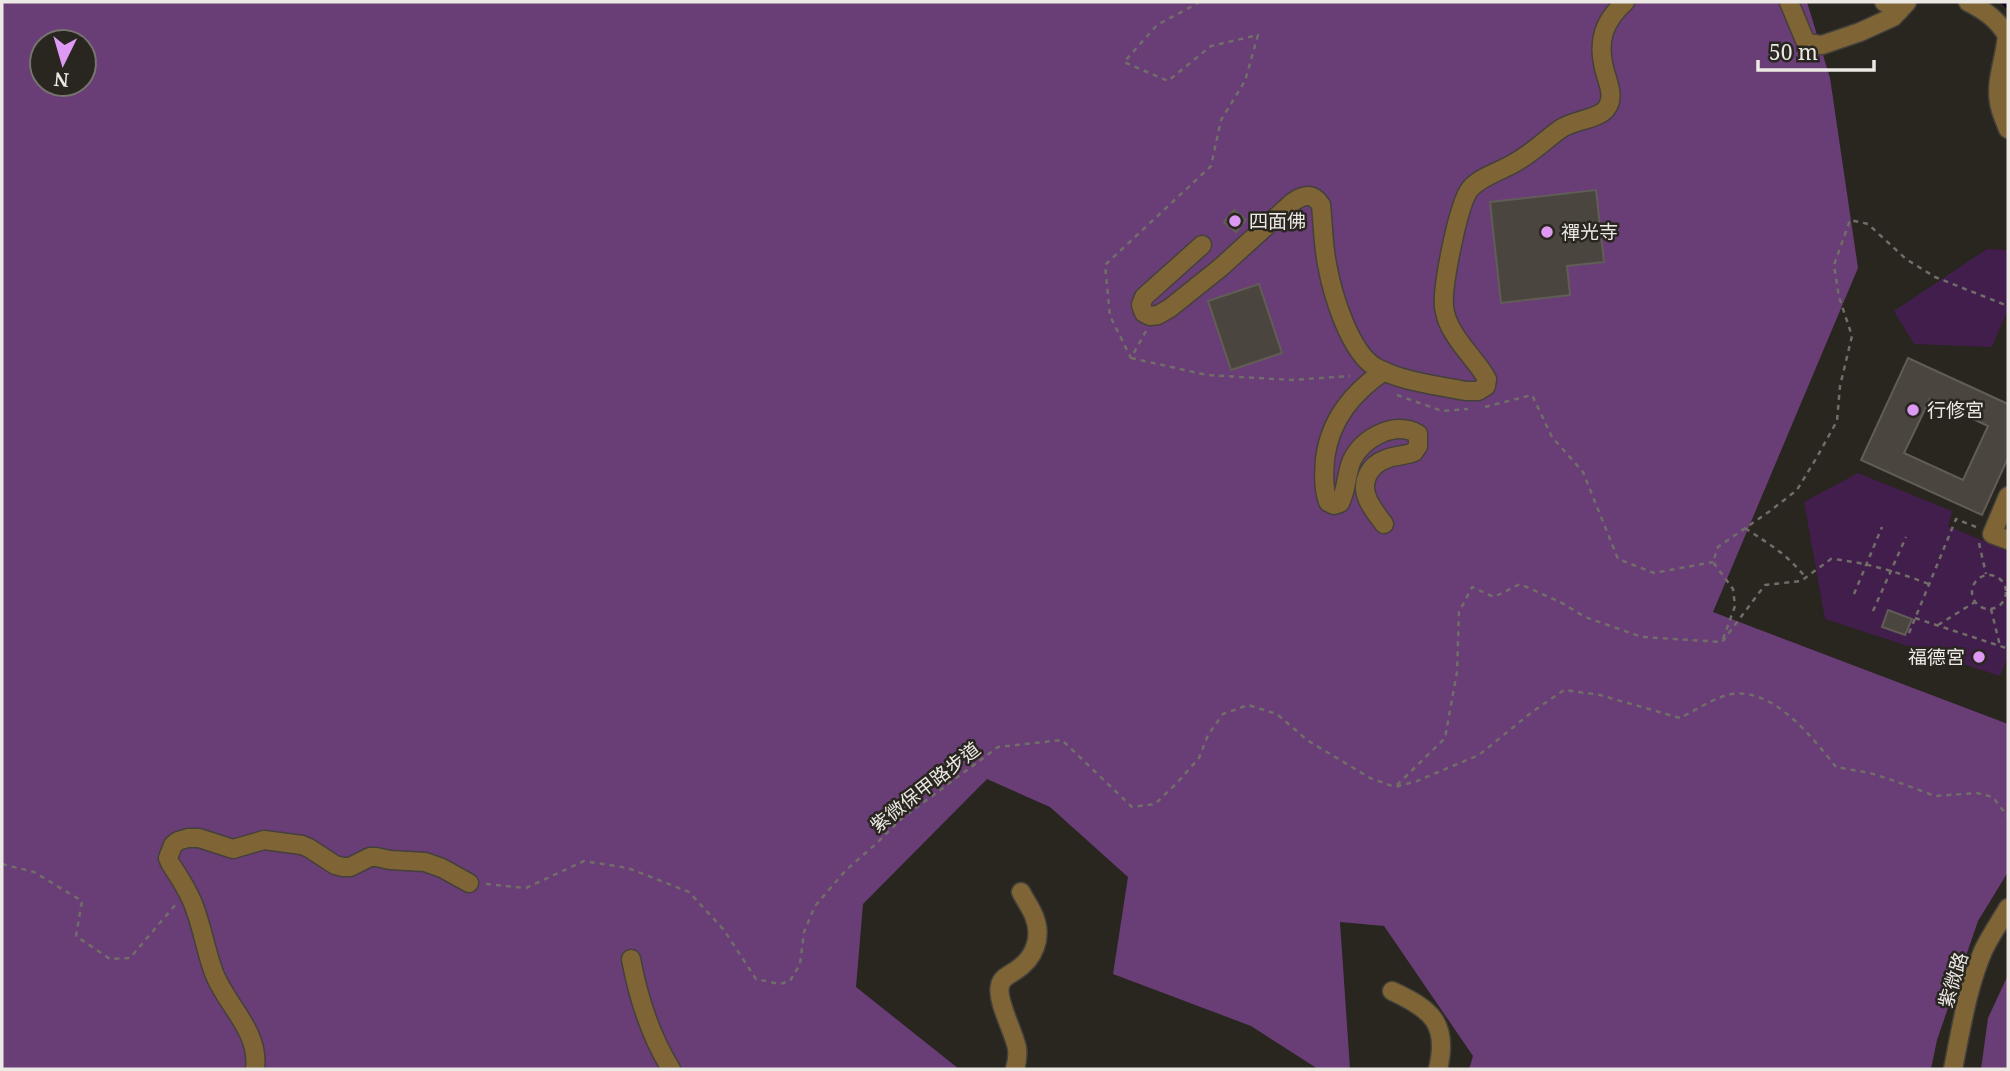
<svg xmlns="http://www.w3.org/2000/svg" width="2010" height="1071" font-family="'Noto Serif','Noto Sans TC',serif">
<rect width="100%" height="100%" fill="#29251f"/>
<g fill="#421e4d">
<path d="M1987 249 2008 250V309L1992 347 1914 344 1894 311Z"/>
<path d="M1858 473 1952 511 1948 526 2008 551V656L2000 676 1825 619 1804 502Z"/>
</g>
<g fill="#693e77" fill-rule="evenodd">
<path d="M2 2H1807L1830 78 1858 268 1713 612 2008 724V872L1978 921 1937 1040 1931 1069H1469L1473 1056 1384 926 1340 922 1350 1069H1318L1251 1026 1113 974 1128 877 1050 807 987 779 863 904 856 987 959 1069H2ZM42 42H84V84H42Z"/>
<path d="M2008 975V1069H1981L1988 1018Z"/>
</g>
<g fill="none" stroke-linecap="round" stroke-linejoin="round">
<path stroke="#190022" stroke-width="4.5" d="M2003 2 2008 7"/>
</g>
<g fill="#4a463f" stroke="#615d56" stroke-width="2" fill-rule="evenodd">
<path d="M1596 190 1604 262 1567 266 1570 295 1501 303 1490 202Z"/>
<path d="M1234 210 1246 220 1236 232 1224 222Z"/>
<path d="M1259 284 1282 353 1231 370 1208 301Z"/>
<path d="M1908 358 2008 404V458L1982 515 1861 460ZM1930 399 1988 426 1963 480 1904 453Z"/>
<path d="M1888 610 1912 619 1905 635 1882 627Z"/>
</g>
<g fill="none" stroke-linecap="round" stroke-linejoin="round">
<g stroke="#44403b" stroke-width="21">
<g id="minor">
<path d="M1789 2 1806 43 1822 45 1860 32 1893 17 1907 2"/>
<path d="M1884 2 1899 11"/>
<path d="M1968 2C1986 11 1998 20 2008 37"/>
<path d="M2007 34C2006 56 1995 80 1999 102 2000 111 2005 121 2008 129"/>
<path d="M1202 245 1144 297 1141 305 1144 313 1150 316 1158 315 1170 308 1220 268 1293 202C1303 195 1313 192 1321 205 1323 224 1323 244 1327 264 1332 293 1350 354 1377 368 1403 382 1437 385 1466 391H1478L1486 386 1487 379C1476 359 1457 344 1448 322 1446 318 1445 312 1444 307 1442 287 1458 204 1470 189 1481 176 1502 171 1516 162 1532 153 1544 141 1559 130 1572 120 1597 120 1606 109 1617 96 1605 78 1603 63 1601 53 1601 42 1604 32 1608 20 1616 10 1625 2"/>
<path d="M1384 371C1352 393 1330 420 1325 459 1324 474 1323 487 1328 502L1334 505 1340 503C1347 490 1346 473 1352 460 1363 438 1395 420 1418 434V446L1414 452C1405 456 1395 455 1386 459 1369 465 1360 482 1368 500 1372 509 1379 517 1384 524"/>
<path d="M2008 496 1992 534 2008 540"/>
<path d="M631 959C638 996 651 1037 671 1069"/>
<path d="M1392 991C1431 1009 1449 1023 1438 1069"/>
<path d="M255 1069C260 1031 226 1005 214 973 205 949 202 924 192 901 186 887 178 875 170 863L168 858 173 845 178 841 188 838H199L233 849 264 840 302 845 309 848 335 865 343 867H350L370 857H376L390 860 425 862 442 868 469 883"/>
<path d="M1015 1069C1017 1062 1018 1055 1017 1048 1014 1032 996 1000 1000 986 1001 978 1009 975 1015 971 1034 959 1043 938 1034 916 1031 908 1025 900 1021 892"/>
<path d="M1953 1069C1961 1029 1967 989 1983 951 1990 936 2000 922 2008 908"/>
</g>
</g>
<g stroke="#716d68" stroke-width="2.5" stroke-dasharray="5 5" stroke-linecap="butt">
<path d="M1146 331 1131 358 1110 316 1105 265 1211 166 1221 120 1245 81 1258 35 1211 46 1168 81 1124 62 1157 25 1200 2"/>
<path d="M1131 358 1207 375 1292 380 1350 376"/>
<path d="M1397 395 1442 411 1468 409"/>
<path d="M1485 407 1532 395 1552 437 1583 472 1618 559 1654 573 1713 562"/>
<path d="M1745 528C1770 545 1786 553 1806 578"/>
<path d="M1979 543 1986 574"/>
<circle cx="1989" cy="592" r="17"/>
<path d="M1854 594 1882 527"/>
<path d="M1991 609 2000 646"/>
<path d="M1873 611 1906 537"/>
<path d="M1915 618 2006 648 2008 643"/>
<path d="M1938 625 1975 602"/>
<path d="M1909 633 1956 519 1976 527"/>
<path d="M1723 639 1735 606 1733 589 1713 562 1718 547 1770 511 1797 490 1817 457 1837 421 1840 386 1852 336 1839 297 1834 265 1850 220 1868 224 1906 259 1935 277 2008 306"/>
<path d="M1397 785 1445 738 1457 672 1459 612 1472 587 1494 597 1520 584 1562 603 1585 617 1642 637 1722 642 1765 585 1801 581 1831 559C1865 562 1897 572 1929 584"/>
<path d="M2 864 34 872 82 901 76 936 110 959 130 958 176 904"/>
<path d="M486 884 526 888 584 861 628 868 689 892 724 930 756 979 780 984 790 981 800 964 804 932 815 906 846 870 877 843 901 819 998 747 1062 740 1132 807 1155 804 1177 783 1199 758 1208 735 1223 714 1248 705 1277 714 1307 740 1370 778 1395 787 1417 781 1479 755 1532 712 1564 690 1600 695 1680 718C1694 711 1709 701 1724 696 1769 681 1812 737 1836 767L1870 773 1895 781 1935 796 1977 793 1993 797 2008 817"/>
</g>
<use href="#minor" stroke="#7f6536" stroke-width="18"/>
</g>
<g fill="#dd99f3" stroke="#29251f" stroke-width="2.5">
<circle cx="1235" cy="221" r="7"/>
<circle cx="1547" cy="232" r="7"/>
<circle cx="1913" cy="410" r="7"/>
<circle cx="1979" cy="657" r="7"/>
</g>
<g text-anchor="middle" stroke-width="5" stroke-linejoin="round" paint-order="stroke">
<g font-size="19" fill="#ece9e5" stroke="#29251f" text-anchor="start">
<text x="1249" y="228">四面佛</text>
<text x="1561" y="239">禪光寺</text>
<text x="1927" y="417">行修宮</text>
<text x="1965" y="664" text-anchor="end">福德宮</text>
</g>
<g font-size="19" fill="#ece9e5" stroke="#29251f">
<text transform="translate(925 787) rotate(-38)" y="7">紫微保甲路步道</text>
<text transform="translate(1953 980) rotate(-73)" y="7">紫微路</text>
</g>
</g>
<rect width="2010" height="1071" fill="none" stroke="#ece9e5" stroke-width="7"/>
<g transform="translate(63 63) rotate(185)"><circle r="33" fill="#29251f" stroke="#77736e" stroke-width="2"/>
<path d="M0-5L12 26L0 18L-12 26Z" fill="#dd99f3"/>
<text y="-10" font-size="19" font-weight="bold" text-anchor="middle" fill="#ece9e5">N</text>
</g>
<path d="M1758 60v10h116v-10" fill="none" stroke="#ece9e5" stroke-width="3.5"/>
<text x="1769" y="60" font-size="21" fill="#ece9e5" stroke="#29251f" stroke-width="5" paint-order="stroke">50 m</text>
</svg>
